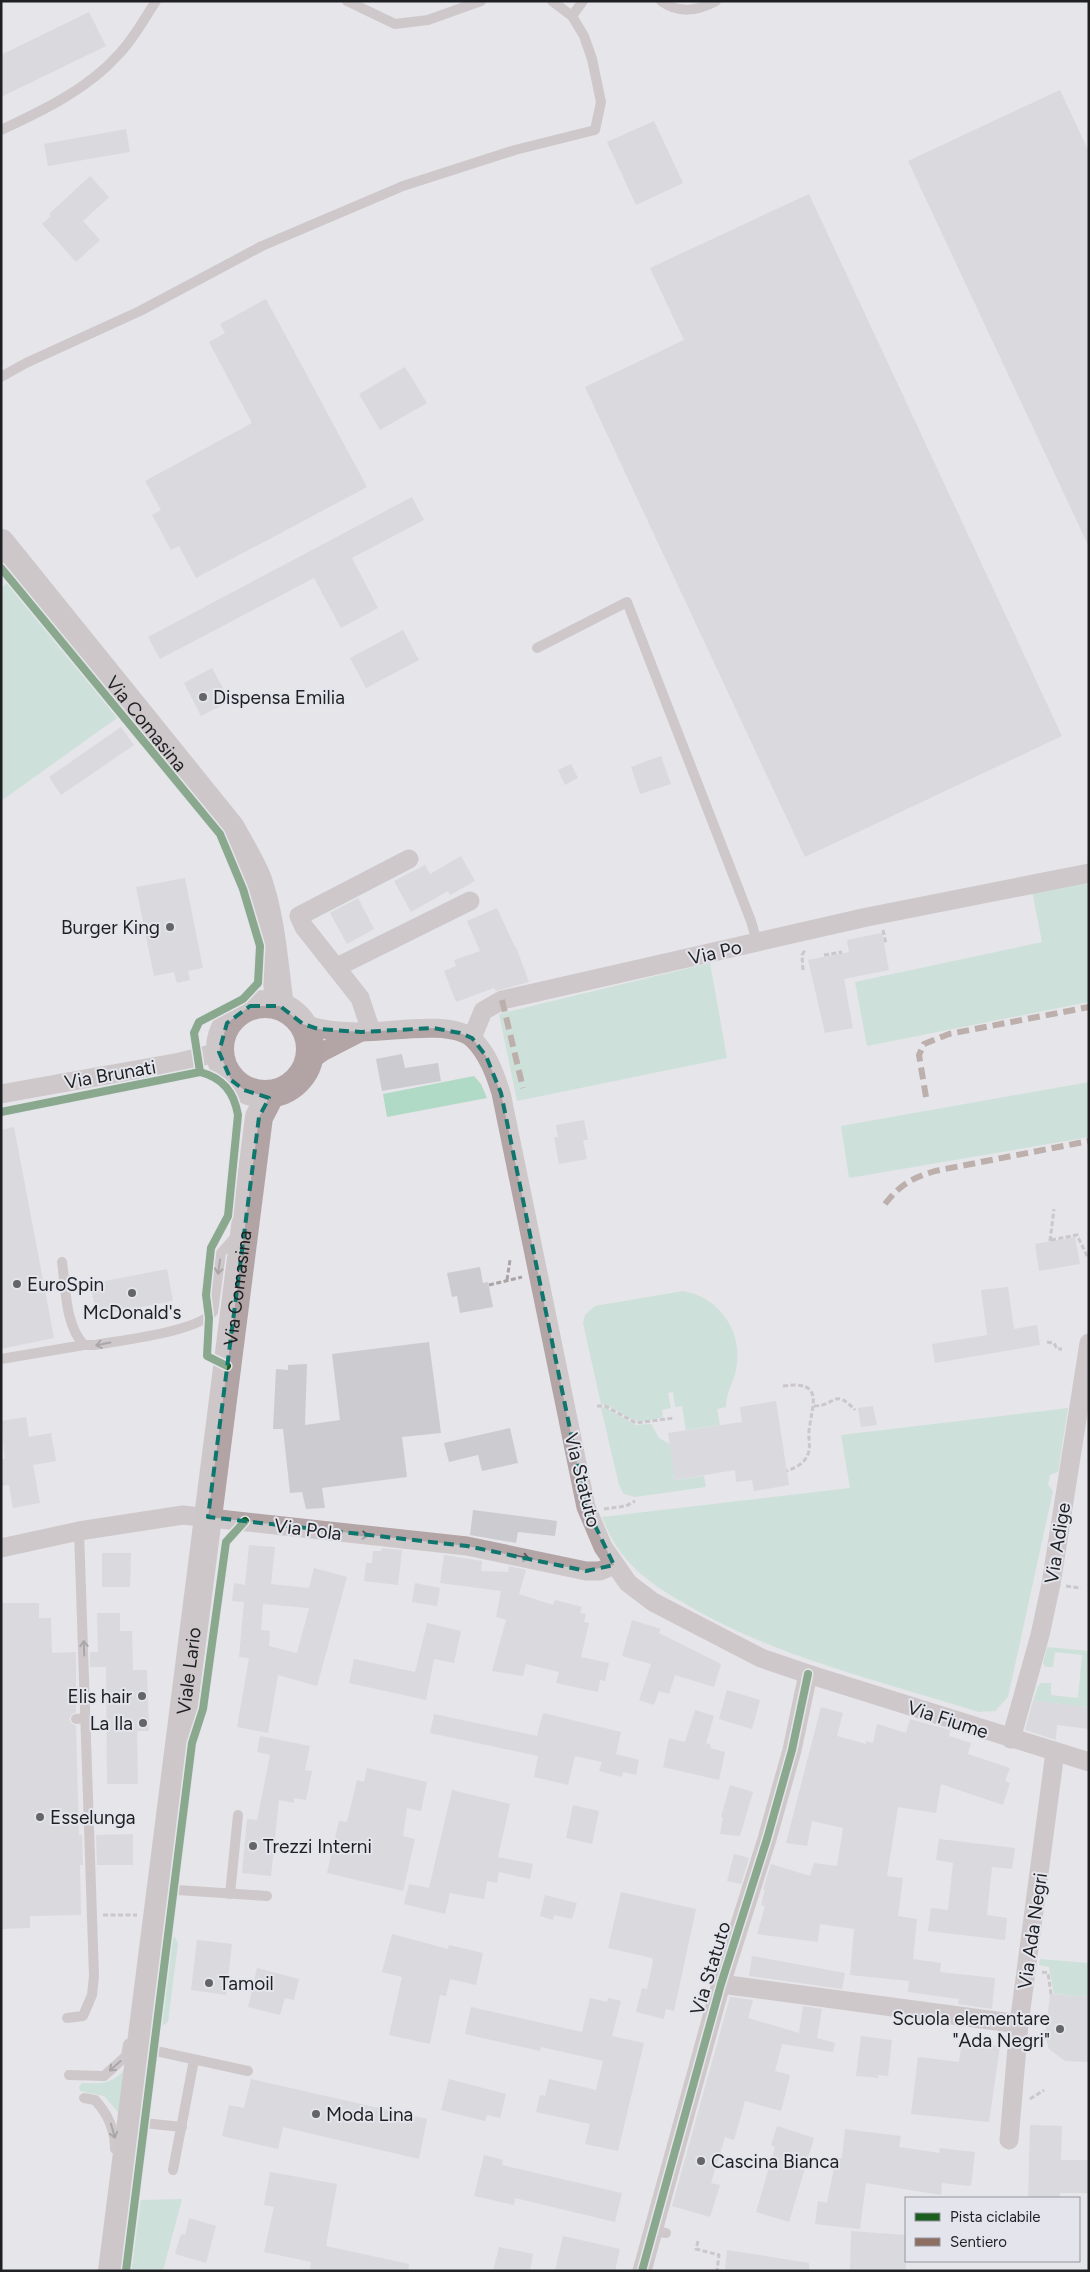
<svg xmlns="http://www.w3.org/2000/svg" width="1090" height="2272" font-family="Figtree,sans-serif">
<rect width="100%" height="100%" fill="#e5e5ea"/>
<g fill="#b0dac5">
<path d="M10 581 117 718 1 801V588Z"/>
<path d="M1089 881V1002L867 1046 855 982 1042 942 1032 891Z"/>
<path d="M710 963 727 1058 517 1101 499 1014Z"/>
<path d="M474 1076 481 1084 487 1098 387 1117 383 1094Z"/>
<path d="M1089 1082V1137L849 1178 841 1126Z"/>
<path d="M683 1291C720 1297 744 1333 736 1370 733 1384 726 1392 726 1407L717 1409 720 1425 686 1430 682 1406 675 1407 673 1392 668 1393 671 1408 662 1410 663 1417C656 1419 647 1422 639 1421 625 1419 615 1406 601 1404L583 1323 585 1315 595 1306Z"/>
<path d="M604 1407 636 1425 651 1424 659 1438 670 1444 675 1480 704 1476 706 1487 635 1497 624 1494 619 1485 601 1408Z"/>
<path d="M1068 1408 1058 1472 1050 1475 1048 1485 1053 1491 1008 1697 995 1711 979 1712C880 1681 774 1657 684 1603 661 1590 635 1573 620 1551 612 1541 607 1529 602 1517L850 1488 841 1435Z"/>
<path d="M1047 1647 1089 1651V1707L1033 1701 1038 1686 1041 1683H1051V1695L1078 1698 1082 1655 1055 1652 1053 1667H1045L1043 1663Z"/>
<path d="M172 1937H175L178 1943 168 2022 160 2027 156 2020 167 1939Z"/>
<path d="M1040 1959 1089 1963V1997L1054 1994 1049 1967 1039 1965Z"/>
<path d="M127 2065 119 2113 104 2096 80 2091 79 2087 82 2083C103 2084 115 2084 127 2065Z"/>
<path d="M182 2199 163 2271H131L141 2200Z"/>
</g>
<g fill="#ccccd0" fill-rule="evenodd">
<path d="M89 12 106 46 1 97V55Z"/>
<path d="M1060 90 1089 152V547L908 161Z"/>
<path d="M654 121 683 183 636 205 607 142Z"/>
<path d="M126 129 130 152 48 166 44 144Z"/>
<path d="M90 176 109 197 83 221 100 240 76 262 42 224 51 216 49 214Z"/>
<path d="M809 194 1062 736 805 857 585 387 684 340 650 268Z"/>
<path d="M266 299 367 487 196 578 179 546 171 550 152 515 161 510 145 481 252 423 209 342 225 333 220 324Z"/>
<path d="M405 367 427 403 380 430 359 394Z"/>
<path d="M412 497 424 520 352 558 378 608 341 628 314 578 160 659 148 637Z"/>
<path d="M403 630 419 660 366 688 350 658Z"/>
<path d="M212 668 230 701 201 716 184 683Z"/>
<path d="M121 727 134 745 61 795 49 777Z"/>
<path d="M661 756 671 784 640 794 631 767Z"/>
<path d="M571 764 578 778 565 785 558 770Z"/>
<path d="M461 856 475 881 450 895 448 891 411 912 394 881 425 865 430 874Z"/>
<path d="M185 878 203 968 188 971 190 980 177 983 174 972 154 976 136 887Z"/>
<path d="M358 898 374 929 347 944 330 913Z"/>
<path d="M497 908 515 947H516L529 982 496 991 494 988 456 1002 444 971 456 966 454 960 480 951 467 921Z"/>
<path d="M882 933 889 970 844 979 853 1028 825 1033 808 960 849 952 847 940Z"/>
<path d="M402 1054 405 1068 438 1063 441 1081 382 1091 376 1059Z"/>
<path d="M584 1120 588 1140H583L587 1159 559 1164 554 1137H558L556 1125Z"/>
<path d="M14 1127 54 1338 1 1349V1130Z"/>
<path d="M1075 1237 1080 1264 1039 1271 1035 1244Z"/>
<path d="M480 1267 483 1283 488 1282 493 1307 460 1313 457 1296 452 1297 447 1273Z"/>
<path d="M167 1269 173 1301 97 1316 90 1284Z"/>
<path d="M1008 1287 1014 1329 1037 1325 1040 1345 935 1363 932 1344 987 1335 981 1290Z"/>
<path d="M429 1342 441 1433 402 1437 407 1477 322 1488 325 1508 306 1509 302 1492 290 1493 283 1429H273L276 1369 288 1370V1365L307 1364 305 1425 340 1420 332 1354Z"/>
<path d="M776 1401 789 1485 754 1491 752 1480 736 1482 735 1470 675 1480 668 1433 742 1422 740 1407Z"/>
<path d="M873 1406 877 1425 861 1427 858 1408Z"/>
<path d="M26 1417 29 1437 51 1433 56 1461 33 1465 40 1503 13 1508 9 1485 1 1486V1459H5L1 1421Z"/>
<path d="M510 1428 518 1463 482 1471 478 1455 449 1462 444 1443Z"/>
<path d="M473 1510 557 1521 555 1536 518 1532 516 1543 470 1535Z"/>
<path d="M249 1545 275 1547 271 1584 309 1588 314 1568 347 1577 317 1686 278 1675 268 1733 237 1727 249 1658 239 1657 244 1602 232 1601 234 1583 245 1585ZM263 1604 309 1608 297 1653 269 1646 270 1631 261 1630Z"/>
<path d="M382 1548 402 1550 398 1585 364 1581 366 1563H372L373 1551H381Z"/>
<path d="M102 1553H131L130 1587H102Z"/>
<path d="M444 1555 482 1561 481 1571 508 1572 509 1566 526 1570 519 1594 553 1605 555 1600 582 1607 580 1613 586 1614 584 1622 589 1623 581 1657 609 1663 605 1681 600 1680 598 1692 556 1683 559 1672 526 1664 523 1676 492 1671 506 1620 496 1617 501 1591 440 1583Z"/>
<path d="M415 1583 440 1588 437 1606 412 1602Z"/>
<path d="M1 1603H39V1618H51L52 1653 76 1652V1691L72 1693 69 1698 71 1702 76 1705V1712L72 1714 69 1719 71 1723 76 1726 79 1835H82L83 1865H80L81 1915 30 1916V1928L1 1929Z"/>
<path d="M97 1613H120V1631H132L133 1670H147L149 1731H137L138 1784H107L106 1667H90V1652H98Z"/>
<path d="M632 1620 661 1629 659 1633 721 1664 714 1687 675 1675 669 1694 659 1691 654 1705 639 1700 651 1664 622 1656Z"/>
<path d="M427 1623 461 1631 454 1663 434 1659 426 1700 349 1683 354 1659 415 1672Z"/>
<path d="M727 1690 760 1700 752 1729 719 1719Z"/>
<path d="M1033 1701 1089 1707V1729L1057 1725 1056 1740 1025 1730Z"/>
<path d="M821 1707 843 1713 837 1736 866 1744V1741L873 1743 877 1724 906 1733 910 1719 950 1730 949 1736 971 1743 968 1754 1010 1768 1005 1781 1010 1783 1003 1805 941 1784 936 1813 898 1807 887 1876 903 1878 898 1916 917 1919 913 1959 941 1963 940 1972 995 1978 992 2009 958 2004 959 1999 908 1992 909 1981 850 1975 854 1929 820 1924 818 1942 757 1934 765 1906 761 1905 765 1890 763 1889 771 1864 810 1876 814 1863 837 1866 843 1828 812 1821 807 1846 786 1843Z"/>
<path d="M695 1710 714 1716 706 1743 711 1745 710 1748 725 1752 719 1780 663 1767 669 1738 685 1742Z"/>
<path d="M543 1713 621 1732 616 1754 639 1760 636 1775 623 1772 622 1777 599 1771 602 1762 575 1756 568 1785 534 1777 538 1756 430 1733 434 1714 537 1736Z"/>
<path d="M260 1736 310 1746 305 1770 312 1771 306 1800 294 1798V1803L279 1800 271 1876 242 1873 247 1819 257 1820 270 1755 257 1752Z"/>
<path d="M367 1768 427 1782 421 1811 407 1808 403 1836 415 1839 403 1891 327 1873 339 1821 347 1822 357 1780 364 1782Z"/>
<path d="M730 1785 753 1792 740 1836 720 1834 723 1818 721 1817Z"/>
<path d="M452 1790 510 1804 498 1857 533 1864 530 1879 499 1872 497 1883 487 1881 484 1899 450 1893 445 1914 404 1904 409 1884 429 1888Z"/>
<path d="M573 1805 599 1811 592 1844 566 1838Z"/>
<path d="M133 1834V1865H97L96 1835Z"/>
<path d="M939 1839 1015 1848 1012 1869 992 1867 987 1915 1007 1918 1005 1940 928 1931 931 1908 948 1910 953 1863 936 1860Z"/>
<path d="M734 1854 749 1858 741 1884 727 1881Z"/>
<path d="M621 1892 696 1909 674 2011 666 2009 664 2019 636 2012 642 1988 647 1989 653 1961 652 1958 608 1948Z"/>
<path d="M545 1895 577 1903 572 1919 554 1915 553 1920 540 1916Z"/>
<path d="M392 1934 448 1949 449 1945 483 1953 476 1985 450 1979 446 1996 440 1995 430 2044 389 2035 402 1977 382 1972Z"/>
<path d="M197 1940 232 1944 226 1995 191 1990Z"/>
<path d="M752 1956 845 1973 842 1989 749 1976Z"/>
<path d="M257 1968 299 1979 294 2000 285 1998 280 2015 248 2007Z"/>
<path d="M1050 1994 1089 1997V2062L1065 2061 1049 2049 1043 2030H1046Z"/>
<path d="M730 1997 753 2000 748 2018 799 2033 803 2006 822 2009 817 2038 835 2043 833 2052 782 2044 775 2071 790 2075 781 2111 745 2101 734 2140 725 2137 711 2183 720 2185 710 2217 672 2206Z"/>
<path d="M590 1998 607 2002 608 1998 621 2001 612 2036 644 2043 618 2151 585 2144 590 2124 536 2112 540 2095 545 2096 549 2079 596 2090 603 2061 541 2047 540 2051 465 2034 471 2007 582 2032Z"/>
<path d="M861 2036 892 2040 888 2076 878 2075V2078L856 2076Z"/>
<path d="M962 2041 1000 2046 989 2122 911 2114 918 2057 959 2062Z"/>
<path d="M251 2079 427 2119 419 2159 283 2127 278 2149 222 2136 229 2105 244 2108Z"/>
<path d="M449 2079 506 2094 500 2118 487 2115 485 2121 441 2110Z"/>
<path d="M1030 2125 1062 2126 1061 2160H1089V2193H1060V2198H1028Z"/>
<path d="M777 2126 814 2138 789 2222 756 2212 775 2147 771 2145Z"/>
<path d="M845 2129 901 2136 899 2147 940 2153 939 2148 975 2152 971 2186 942 2183 941 2195 866 2183 860 2229 815 2224 818 2201 827 2203 836 2158H842Z"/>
<path d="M484 2155 503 2160 502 2165 622 2193 615 2222 515 2198 514 2205 474 2196Z"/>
<path d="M270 2172 337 2184 326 2246 409 2264 408 2271H310L311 2262 264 2252 274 2207 264 2205Z"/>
<path d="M189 2218 216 2226 206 2263 175 2254 181 2234 185 2235Z"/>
<path d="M851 2231 906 2235V2271H850Z"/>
<path d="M563 2236 620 2249 615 2271H555Z"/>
<path d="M499 2247 533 2254 530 2271H493Z"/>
<path d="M727 2250 809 2263V2271H725Z"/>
</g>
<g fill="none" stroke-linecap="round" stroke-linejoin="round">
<g stroke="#aba3a4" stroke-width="3" stroke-dasharray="5 2.5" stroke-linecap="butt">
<path d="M883 930 886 944"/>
<path d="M824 955 842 952"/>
<path d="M803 970 802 955 805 950"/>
<path d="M1051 1240 1077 1235 1088 1258"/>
<path d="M1050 1241 1054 1209"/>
<path d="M507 1280 510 1260"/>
<path d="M489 1285 522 1277"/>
<path d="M1047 1342 1054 1343 1057 1349H1062"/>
<path d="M783 1386C825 1380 812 1404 809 1431 808 1440 812 1449 806 1458 802 1465 794 1468 787 1471"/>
<path d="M597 1406H605L636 1423 674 1418"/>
<path d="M814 1406C837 1406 833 1387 855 1410"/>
<path d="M604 1509 626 1506 635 1501"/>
<path d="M1066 1586 1081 1588"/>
<path d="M103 1915H137"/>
<path d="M1042 1972 1048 1973 1051 1994"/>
<path d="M1030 2099 1044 2090"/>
<path d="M698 2241 696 2249 719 2255 717 2271"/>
</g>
<g stroke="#b3a4a6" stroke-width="10">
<path d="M347 1 395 24 428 20 481 1"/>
<path d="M661 1C679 14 697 11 716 1"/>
<path d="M572 16 583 1"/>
<path d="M1 130C42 111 88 89 118 55 133 40 144 19 156 1"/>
<path d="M1 377 26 363 140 311 262 246 403 186 515 150 595 130 601 102 592 59 584 36 572 16 552 1"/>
<path d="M537 648 627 602 751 921 757 942"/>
<path d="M62 1262C66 1289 65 1325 84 1345H95C122 1340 197 1332 213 1312L221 1253 237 1235"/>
<path d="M1 1359 84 1345"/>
<path d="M76 1698 86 1697"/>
<path d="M76 1719 87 1718"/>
<path d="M162 1889 267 1896"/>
<path d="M230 1894 238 1815"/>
<path d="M67 2018 83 2016 92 1995 94 1976 79 1531"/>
<path d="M142 2048 248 2071"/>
<path d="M69 2075 104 2076 126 2056 128 2044"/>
<path d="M84 2098 95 2100C108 2114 115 2129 115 2149"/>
<path d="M133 2122 182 2127"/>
<path d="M173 2170 194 2060"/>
<path d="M653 2231 666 2233"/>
</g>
<g stroke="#b3a4a6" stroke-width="19">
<path d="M337 967 470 901"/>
<path d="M303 1024C321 1030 340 1032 359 1032 387 1033 451 1019 473 1039 488 1054 495 1074 501 1093L586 1507 603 1547 628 1583 653 1602 732 1643 761 1658 808 1674 1089 1762"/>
<path d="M371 1031 360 998 304 927 299 916 409 859"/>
<path d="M472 1038 483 1011 502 1000 867 917 1089 873"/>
<path d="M308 1062 324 1051 359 1033"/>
<path d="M1 1094 180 1062 219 1052"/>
<path d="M1 1548 79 1531 183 1515 467 1546 586 1571H600L614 1565"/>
<path d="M1011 1739 1040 1635 1051 1584 1089 1343"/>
<path d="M721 1984 1019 2024"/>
<path d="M1009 2140 1019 2024 1055 1752"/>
<path d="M642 2271 721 1984 767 1839 792 1750 808 1674"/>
</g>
<g stroke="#b2a3a5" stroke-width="28">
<path id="s1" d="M1 543 231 828C240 845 251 862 258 880 272 921 274 963 280 1006"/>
<circle cx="265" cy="1049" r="45"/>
<path id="s2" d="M112 2271 259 1117 271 1094"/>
</g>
<g stroke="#8d6e63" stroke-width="6" stroke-dasharray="12 6" stroke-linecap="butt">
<path d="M502 1000 523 1088"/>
<path d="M926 1097 919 1055 924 1044 949 1034 1089 1007"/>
<path d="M885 1204C901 1184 910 1179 935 1171L1089 1141"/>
</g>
<g stroke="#e3e4ec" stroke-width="11">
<g id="cycleway">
<path d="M1 568 220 834 243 889 260 946 258 983 243 999 199 1022 194 1033 200 1072"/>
<path d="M1 1112 200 1072C223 1078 234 1092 238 1115L228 1216 211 1248 206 1295 209 1318 207 1356 227 1366"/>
<path d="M126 2271 192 1743 203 1709 226 1542 245 1521"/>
<path d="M642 2271 721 1984 767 1839 792 1750 808 1674"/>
</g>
</g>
<use href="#cycleway" stroke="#1b5e20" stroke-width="8"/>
</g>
<defs><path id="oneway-shaft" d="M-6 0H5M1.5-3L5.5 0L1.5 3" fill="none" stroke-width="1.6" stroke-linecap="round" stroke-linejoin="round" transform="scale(1.25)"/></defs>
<g stroke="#625b5e">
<use href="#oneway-shaft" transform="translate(219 1267) rotate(98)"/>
<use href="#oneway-shaft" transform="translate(103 1344) rotate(169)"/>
<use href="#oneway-shaft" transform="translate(361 1535) rotate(6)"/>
<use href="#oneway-shaft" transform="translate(522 1557) rotate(12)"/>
<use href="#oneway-shaft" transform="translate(84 1648) rotate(-92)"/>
<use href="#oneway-shaft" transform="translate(115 2066) rotate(139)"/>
<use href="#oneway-shaft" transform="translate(113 2131) rotate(74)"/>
</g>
<path d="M0 0H1090V2272H0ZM250 1006H280L303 1024 318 1029 361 1032 433 1028 460 1033 472 1038 486 1056 501 1093 586 1507 614 1565 586 1571 467 1546 208 1517 259 1117 269 1098 244 1090 231 1080 219 1052 227 1023Z" fill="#e5e5ea" fill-opacity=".55" fill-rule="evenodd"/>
<path fill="none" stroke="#0f766e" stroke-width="4" stroke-dasharray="10 6" stroke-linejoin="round" d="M250 1006H280L303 1024 318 1029 361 1032 433 1028 460 1033 472 1038 486 1056 501 1093 586 1507 614 1565 586 1571 467 1546 208 1517 259 1117 269 1098 244 1090 231 1080 219 1052 227 1023Z"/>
<g fill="#646569" stroke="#e3e4ec" stroke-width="2">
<circle cx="203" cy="697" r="5"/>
<circle cx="170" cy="927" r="5"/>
<circle cx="17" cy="1284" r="5"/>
<circle cx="132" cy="1293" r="5"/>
<circle cx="142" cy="1696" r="5"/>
<circle cx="143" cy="1723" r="5"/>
<circle cx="40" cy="1817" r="5"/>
<circle cx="253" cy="1846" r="5"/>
<circle cx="209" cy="1983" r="5"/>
<circle cx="1060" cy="2029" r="5"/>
<circle cx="316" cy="2114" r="5"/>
<circle cx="701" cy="2161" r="5"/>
</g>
<g text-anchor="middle" stroke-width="4" stroke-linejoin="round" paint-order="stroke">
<g font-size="19" fill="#1f2023" stroke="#e3e4ec" text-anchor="start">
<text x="213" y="704">Dispensa Emilia</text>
<text x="160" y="934" text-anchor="end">Burger King</text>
<text x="27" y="1291">EuroSpin</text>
<text x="132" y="1319" text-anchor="middle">McDonald's</text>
<text x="132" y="1703" text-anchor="end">Elis hair</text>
<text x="133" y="1730" text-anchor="end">La Ila</text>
<text x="50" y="1824">Esselunga</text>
<text x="263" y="1853">Trezzi Interni</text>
<text x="219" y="1990">Tamoil</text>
<text x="1050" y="2025" text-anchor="end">Scuola elementare<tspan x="1050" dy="22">"Ada Negri"</tspan></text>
<text x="326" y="2121">Moda Lina</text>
<text x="711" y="2168">Cascina Bianca</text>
</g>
<g font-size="19" fill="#1f2023" stroke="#e3e4ec">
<text dy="7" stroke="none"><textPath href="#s1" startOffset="232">Via Comasina</textPath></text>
<text transform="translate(715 952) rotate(-13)" y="7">Via Po</text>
<text transform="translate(110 1074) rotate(-10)" y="7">Via Brunati</text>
<text dy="7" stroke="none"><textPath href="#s2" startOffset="991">Via Comasina</textPath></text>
<text transform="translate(583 1480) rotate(76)" y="7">Via Statuto</text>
<text transform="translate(308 1529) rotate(7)" y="7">Via Pola</text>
<text transform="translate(1057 1543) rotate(-81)" y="7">Via Adige</text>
<text dy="7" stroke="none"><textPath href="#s2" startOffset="605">Viale Lario</textPath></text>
<text transform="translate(948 1719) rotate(18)" y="7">Via Fiume</text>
<text transform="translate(1032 1931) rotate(-82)" y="7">Via Ada Negri</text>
<text transform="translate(710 1968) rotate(-73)" y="7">Via Statuto</text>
</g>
</g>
<rect width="1090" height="2272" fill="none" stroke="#1f2023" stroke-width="5"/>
<rect x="905" y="2197" width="175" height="65" fill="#e3e4ec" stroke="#95969c"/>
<rect x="915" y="2213" width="25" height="8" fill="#1b5e20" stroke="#95969c"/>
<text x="950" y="2222" font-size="15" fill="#1f2023">Pista ciclabile</text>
<rect x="915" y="2238" width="25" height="8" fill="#8d6e63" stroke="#95969c"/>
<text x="950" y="2247" font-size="15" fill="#1f2023">Sentiero</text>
</svg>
